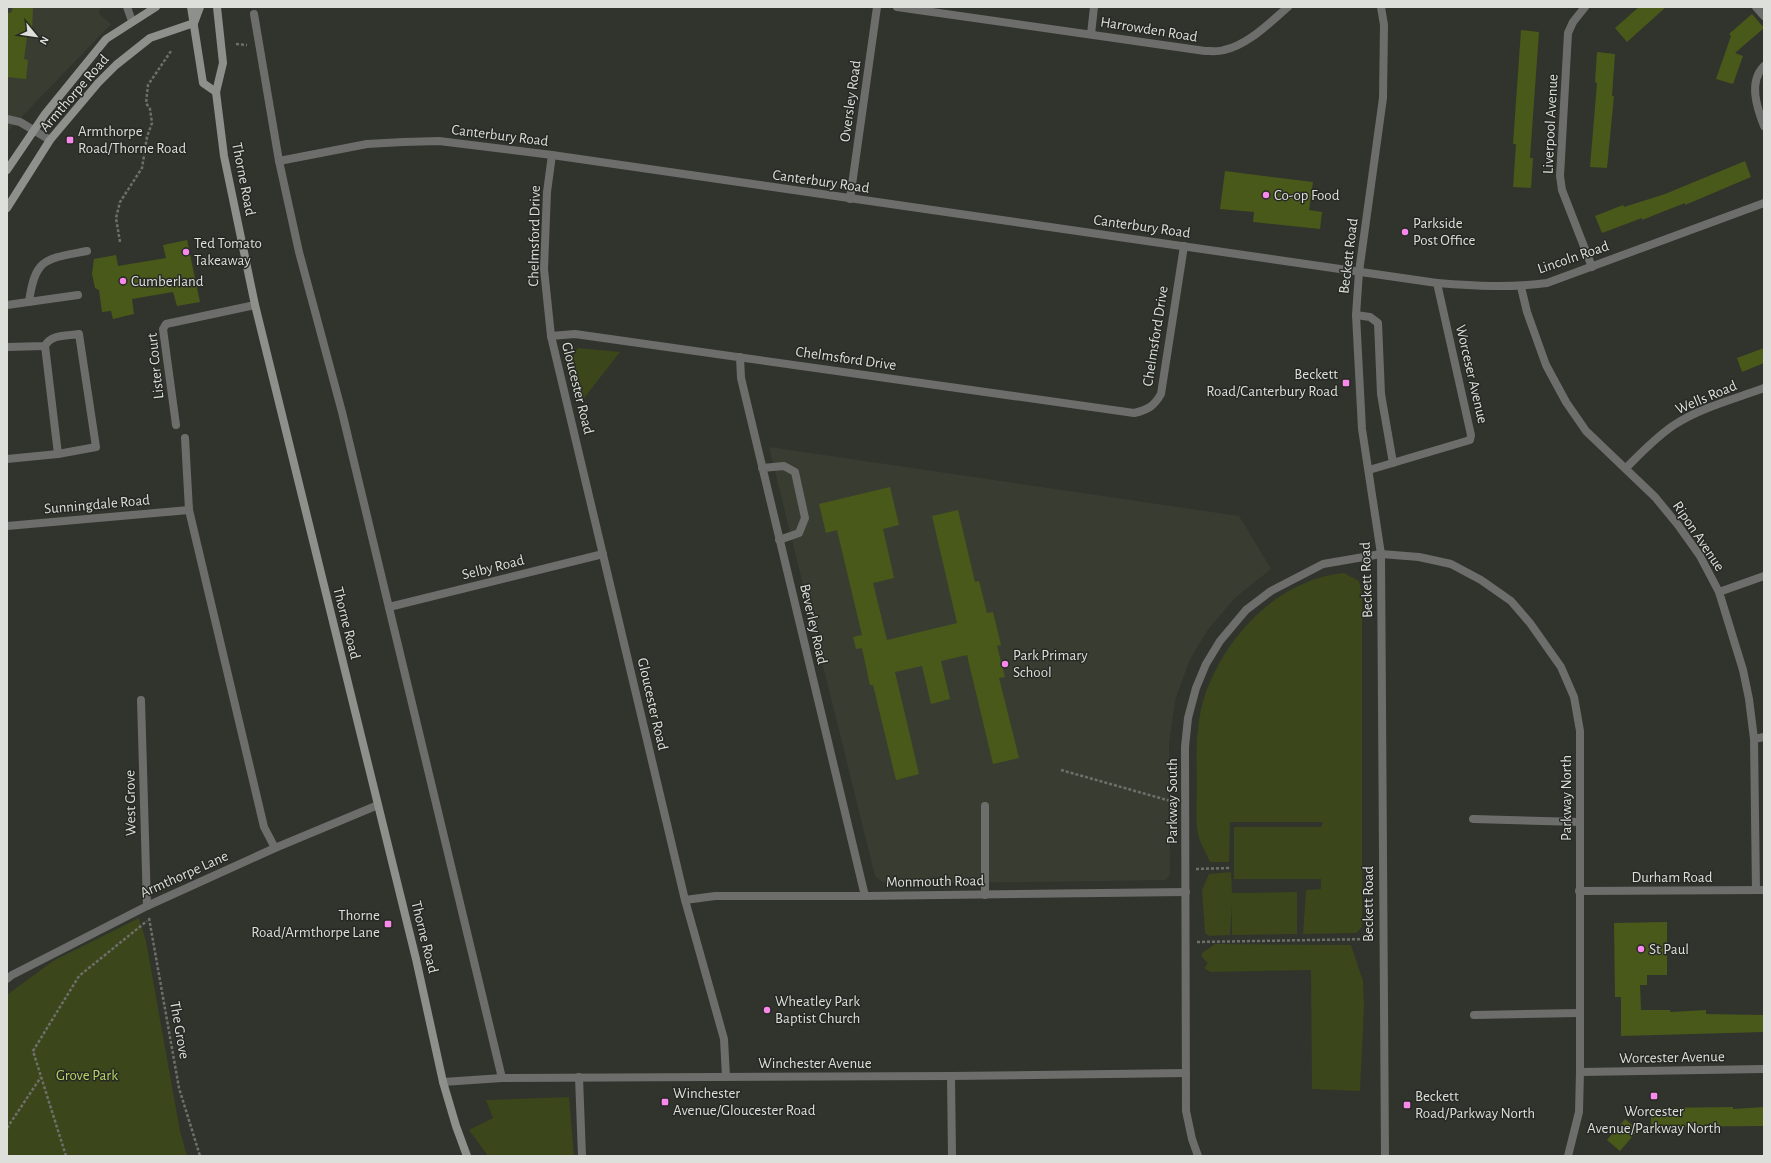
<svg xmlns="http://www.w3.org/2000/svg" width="1771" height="1163" font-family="'Alegreya Sans',sans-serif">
<rect width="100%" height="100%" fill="#31332d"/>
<g fill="#393d31">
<path d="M7 7H100L99 14 111 24 7 132Z"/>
<path d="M769 447 1239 516 1271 569 1236 597 1209 628 1190 659 1175 700 1169 743 1170 875 1165 880 888 884 881 881 875 876Z"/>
</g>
<g fill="#3b461a">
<path d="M578 348 620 352 581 402C576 384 565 364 578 348Z"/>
<path d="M1344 573 1359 581 1362 596V927L1356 933 1303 934 1306 890 1321 889V879H1234V827H1321L1323 822H1230L1229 862H1210C1206 853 1200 843 1198 834 1195 819 1197 798 1197 782 1196 753 1196 722 1205 695 1226 635 1279 579 1344 573Z"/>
<path d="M1231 872 1232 893 1297 892V934L1232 935V906L1230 935 1209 936 1205 933 1202 890 1209 874Z"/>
<path d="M139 918 146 941 180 1131 187 1156H7V995L53 961Z"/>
<path d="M1215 944 1351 945 1363 981 1364 1006 1360 1091 1312 1089 1311 970 1210 972 1204 968 1208 963 1202 957V953Z"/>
<path d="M569 1097 574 1156H488L469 1130 493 1118 486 1100Z"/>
</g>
<g fill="#495919">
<path d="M13 7H33L32 31 28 30 24 59 28 60 26 79 7 77V13H11Z"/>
<path d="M1639 7H1666L1627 42 1615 28Z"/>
<path d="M1752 14 1764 28 1735 53 1743 56 1733 84 1716 79 1731 36 1729 34Z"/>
<path d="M1521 30 1539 32 1530 158H1533L1531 188 1513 187 1516 144H1513Z"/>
<path d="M1597 52 1615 54 1612 96H1614L1607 168 1590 167 1597 83 1595 82Z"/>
<path d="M1745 161 1751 177 1685 205V203L1642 220V218L1602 233 1595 216 1623 205 1624 207 1665 194Z"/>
<path d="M1225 171 1313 182 1309 210 1322 212 1320 229 1253 222 1254 212 1220 209Z"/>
<path d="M187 240 200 302 177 306 173 292 132 299 134 314 113 319 111 311 102 312 99 290 95 288 92 274 94 259 116 255 118 266 166 258 163 245Z"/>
<path d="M1764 348V363L1742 372 1737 358Z"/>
<path d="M890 487 899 525 883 529 894 578 873 583 887 640 957 623 932 516 958 510 975 582 979 581 987 613 993 612 1001 645 997 646 1005 677 999 678 1019 758 993 764 967 655 941 661 950 699 931 704 922 666 895 672 919 774 896 780 873 685H870L862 648 856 649 853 637 862 635 837 530 826 533 819 504Z"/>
<path d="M1667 922V975H1647V985H1640L1641 1010H1670V1012L1706 1010V1014L1764 1015V1032L1621 1036V997H1615L1614 923Z"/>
<path d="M1733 1107V1109L1764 1107V1126L1651 1127V1108Z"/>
<path d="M1625 1119 1638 1130 1620 1151 1607 1140Z"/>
</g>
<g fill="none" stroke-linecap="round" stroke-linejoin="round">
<g stroke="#6d6f6a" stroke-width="2.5" stroke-dasharray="3 2" stroke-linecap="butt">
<path d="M236 44 247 45"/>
<path d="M120 242 116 218 120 202 142 168 147 137 152 123 150 109 146 103 148 85 171 51"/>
<path d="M1061 770 1174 802"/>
<path d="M1196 869 1230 868"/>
<path d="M149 918 179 1088 200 1156"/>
<path d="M1197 942 1372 939"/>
<path d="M7 1128 41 1077"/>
<path d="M66 1156 33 1051 79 976 147 921"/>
</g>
<g stroke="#6d6e6b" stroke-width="8">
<path d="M127 7 132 21"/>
<path d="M1756 7 1764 16"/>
<path d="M7 119 20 122 50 140"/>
<path d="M29 302C35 257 46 259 87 251"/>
<path d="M7 305 78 295"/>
<path d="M1356 315 1370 317 1378 323 1381 394 1393 463"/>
<path d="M45 346 58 454"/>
<path d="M7 347 45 346C51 334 67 336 79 334L96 447 58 454 7 459"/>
<path d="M185 438 189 510 264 827 275 848"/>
<path d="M762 468 784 466 795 472 805 518 799 533 779 540"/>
<path d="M1369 470 1470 440 1471 435 1437 283"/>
<path d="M985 895V806"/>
</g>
<g stroke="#6d6e6b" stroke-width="8">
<path d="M897 7 1205 51C1211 51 1218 52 1224 50 1248 45 1269 23 1288 7"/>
<path d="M1381 7 1384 25 1383 98 1359 272 1356 315 1362 429 1381 554 1385 1156"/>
<path d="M1585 7 1573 22 1568 33 1560 176 1562 190 1592 267"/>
<path d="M254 14 279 161 299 252 342 412 502 1078"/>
<path d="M1091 34 1094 7"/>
<path d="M1764 66C1748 82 1757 108 1764 126"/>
<path d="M552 155 547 192 544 269 551 336 575 334 1134 413C1148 410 1154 406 1161 394L1184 246"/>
<path d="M279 161 367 144 403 142 439 141 552 155 1437 283C1475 286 1510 288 1547 283L1764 203"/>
<path d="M850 199 877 7"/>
<path d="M1521 287 1527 312 1546 365 1566 402 1586 431 1655 497 1678 525 1700 556 1719 592 1743 670 1749 699 1754 739 1756 890"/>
<path d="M551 336 685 900 724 1039 726 1077"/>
<path d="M740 357 741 378 865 896"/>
<path d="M176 425 163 329 166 324 255 305"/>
<path d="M1626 468C1641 453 1656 437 1674 425 1700 408 1734 399 1764 388"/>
<path d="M7 526 189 510"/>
<path d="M1719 592 1764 576"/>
<path d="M389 607 603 554"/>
<path d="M141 700 147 906"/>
<path d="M1754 739 1764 737"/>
<path d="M1473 819 1580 822"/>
<path d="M1579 891 1764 890"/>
<path d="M685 900 715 896H865L1186 892"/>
<path d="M7 979 12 975 147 906 275 848 378 805"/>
<path d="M1474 1015 1579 1013"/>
<path d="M1580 1072 1764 1069"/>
<path d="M951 1076 952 1156"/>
<path d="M579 1077 582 1156"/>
<path d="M443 1082 502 1078 951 1076 1186 1073"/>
<path d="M1198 1156 1192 1139 1186 1111 1185 747 1188 718 1196 688 1206 664 1220 641 1246 610 1271 591 1323 564 1381 554 1419 557 1451 564 1481 580 1511 601 1530 623 1561 667 1574 697 1580 731V1072L1579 1112 1568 1156"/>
</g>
<g stroke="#8e908b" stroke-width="8">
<path d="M191 7 203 83 216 92"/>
<path d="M217 7 223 63 216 92 224 156 255 305 416 959 443 1082 456 1126 467 1156"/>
<path d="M7 170 45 114 106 39 156 7"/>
<path d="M7 208 50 140 98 83 116 65 150 38 194 23 200 7"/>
</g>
</g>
<g fill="#f888ea" stroke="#272924" stroke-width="1.5">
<rect x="66" y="136" width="8" height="8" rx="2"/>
<circle cx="1266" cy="195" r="4"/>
<circle cx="1405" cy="232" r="4"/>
<circle cx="186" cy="252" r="4"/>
<circle cx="123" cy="281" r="4"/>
<rect x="1342" y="379" width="8" height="8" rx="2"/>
<circle cx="1005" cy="664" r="4"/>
<rect x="384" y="920" width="8" height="8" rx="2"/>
<circle cx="1641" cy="949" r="4"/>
<circle cx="767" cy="1010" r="4"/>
<rect x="1650" y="1092" width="8" height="8" rx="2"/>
<rect x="661" y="1098" width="8" height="8" rx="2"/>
<rect x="1403" y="1101" width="8" height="8" rx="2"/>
</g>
<g text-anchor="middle" stroke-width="3" stroke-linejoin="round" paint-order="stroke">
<g font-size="15" fill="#dddfdb" stroke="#272924">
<text transform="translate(1149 29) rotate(9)" y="5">Harrowden Road</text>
<text transform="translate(74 93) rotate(-49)" y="5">Armthorpe Road</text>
<text transform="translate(850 101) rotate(-82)" y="5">Oversley Road</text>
<text transform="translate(1550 124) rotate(-87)" y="5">Liverpool Avenue</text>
<text transform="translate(500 135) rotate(7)" y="5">Canterbury Road</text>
<text transform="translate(244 179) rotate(79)" y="5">Thorne Road</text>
<text transform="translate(821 181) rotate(8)" y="5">Canterbury Road</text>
<text transform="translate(1142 226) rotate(8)" y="5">Canterbury Road</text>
<text transform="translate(534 236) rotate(-89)" y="5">Chelmsford Drive</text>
<text transform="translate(1348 256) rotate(-83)" y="5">Beckett Road</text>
<text transform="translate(1573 257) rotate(-19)" y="5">Lincoln Road</text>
<text transform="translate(1155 336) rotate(-81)" y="5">Chelmsford Drive</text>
<text transform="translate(846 358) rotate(8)" y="5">Chelmsford Drive</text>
<text transform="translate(155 366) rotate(-96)" y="5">Lister Court</text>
<text transform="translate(1472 374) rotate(77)" y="5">Worceser Avenue</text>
<text transform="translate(578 388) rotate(76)" y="5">Gloucester Road</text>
<text transform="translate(1706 397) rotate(-23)" y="5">Wells Road</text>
<text transform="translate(97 504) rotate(-5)" y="5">Sunningdale Road</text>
<text transform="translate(1699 536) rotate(56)" y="5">Ripon Avenue</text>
<text transform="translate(493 567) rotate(-14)" y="5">Selby Road</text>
<text transform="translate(1366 580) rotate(-92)" y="5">Beckett Road</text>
<text transform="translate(347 623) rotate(76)" y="5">Thorne Road</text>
<text transform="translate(814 624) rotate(77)" y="5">Beverley Road</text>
<text transform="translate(653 704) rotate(77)" y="5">Gloucester Road</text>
<text transform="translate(1566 798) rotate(-90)" y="5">Parkway North</text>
<text transform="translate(1172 801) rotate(-90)" y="5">Parkway South</text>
<text transform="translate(130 803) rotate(-91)" y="5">West Grove</text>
<text transform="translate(184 874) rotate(-24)" y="5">Armthorpe Lane</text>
<text x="1672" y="882">Durham Road</text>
<text transform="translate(935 881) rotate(-1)" y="5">Monmouth Road</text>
<text transform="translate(1368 904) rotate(-90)" y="5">Beckett Road</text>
<text transform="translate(425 937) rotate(76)" y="5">Thorne Road</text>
<text transform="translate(180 1030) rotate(80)" y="5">The Grove</text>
<text transform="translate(1672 1057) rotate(-1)" y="5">Worcester Avenue</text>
<text x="815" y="1068">Winchester Avenue</text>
</g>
<g font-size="15" fill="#dddfdb" stroke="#272924" text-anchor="start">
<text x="78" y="136">Armthorpe<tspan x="78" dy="17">Road/Thorne Road</tspan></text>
<text x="1274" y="200">Co-op Food</text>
<text x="1413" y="228">Parkside<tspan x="1413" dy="17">Post Office</tspan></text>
<text x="194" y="248">Ted Tomato<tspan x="194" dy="17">Takeaway</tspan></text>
<text x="131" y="286">Cumberland</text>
<text x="1338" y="379" text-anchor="end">Beckett<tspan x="1338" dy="17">Road/Canterbury Road</tspan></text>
<text x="1013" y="660">Park Primary<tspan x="1013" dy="17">School</tspan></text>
<text x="380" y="920" text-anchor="end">Thorne<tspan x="380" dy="17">Road/Armthorpe Lane</tspan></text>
<text x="1649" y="954">St Paul</text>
<text x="775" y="1006">Wheatley Park<tspan x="775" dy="17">Baptist Church</tspan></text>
<text x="673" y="1098">Winchester<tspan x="673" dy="17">Avenue/Gloucester Road</tspan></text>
<text x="1415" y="1101">Beckett<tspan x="1415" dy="17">Road/Parkway North</tspan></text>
<text x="1654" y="1116" text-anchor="middle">Worcester<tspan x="1654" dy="17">Avenue/Parkway North</tspan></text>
</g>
<g font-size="15" fill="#b7d465" stroke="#272924">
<text x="87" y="1080">Grove Park</text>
</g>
</g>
<rect width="1771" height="1163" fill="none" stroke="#dddfdb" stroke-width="16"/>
<g transform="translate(36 36) rotate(119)" stroke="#272924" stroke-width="3" paint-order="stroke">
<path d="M0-3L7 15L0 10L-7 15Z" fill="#dddfdb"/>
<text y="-6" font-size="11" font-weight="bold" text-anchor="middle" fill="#dddfdb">N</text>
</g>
</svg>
